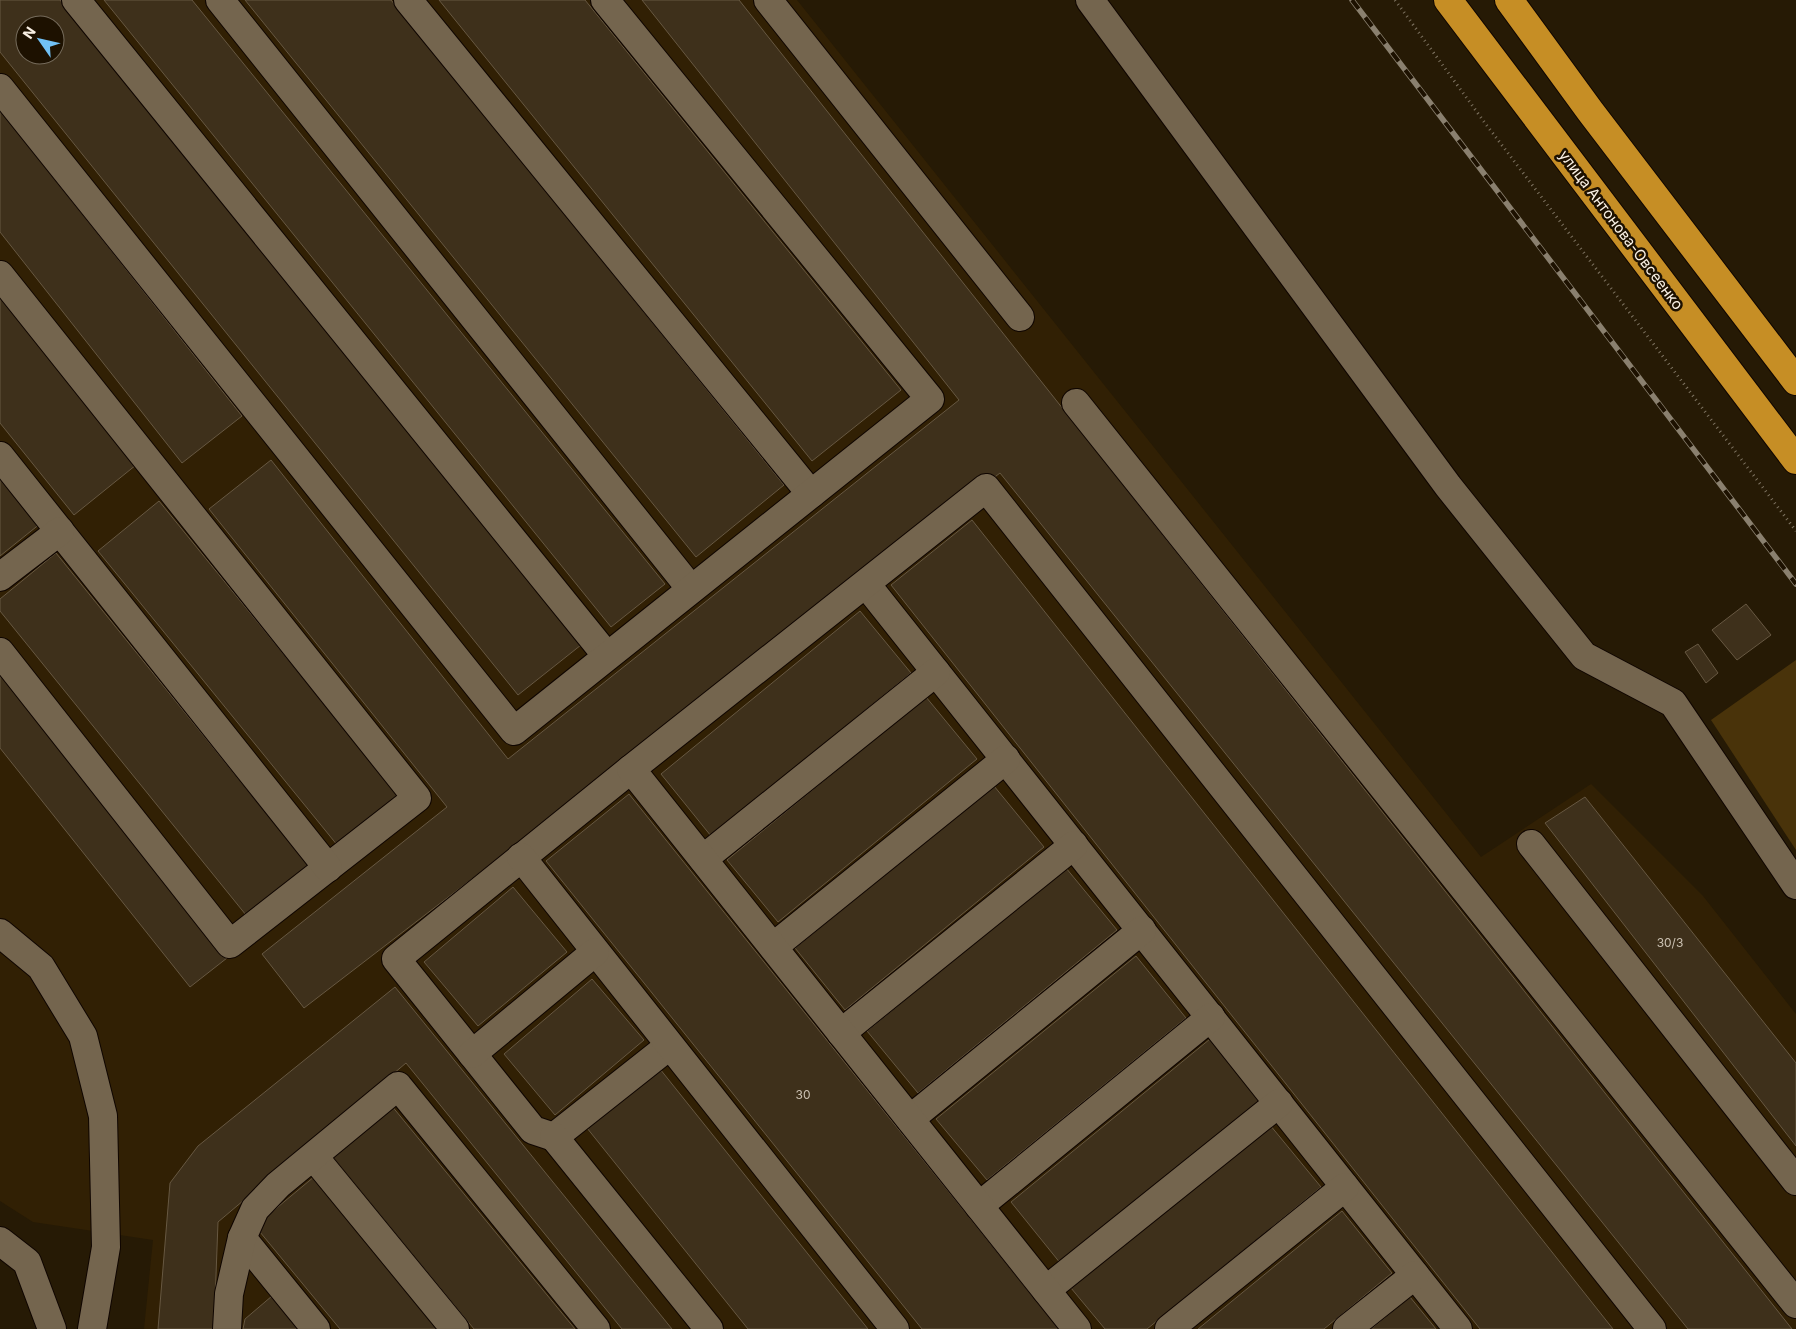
<svg xmlns="http://www.w3.org/2000/svg" width="1796" height="1329" font-family="Inter,sans-serif">
<rect width="100%" height="100%" fill="#261a05"/>
<path fill="#312004" fill-rule="evenodd" d="M0 0H797L1481 857 1591 784 1703 896 1796 1014V1329H144L153 1240 33 1222 0 1201ZM25 25H55V55H25Z"/>
<path fill="#49330a" d="M1796 660V850L1711 720Z"/>
<g fill="#3e301b" stroke="#675842" fill-rule="evenodd">
<path d="M0 0H60L581 645 518 695 0 52ZM25 25H55V55H25Z"/>
<path d="M104 0H192L665 584 611 627Z"/>
<path d="M245 0H391L784 485 696 557Z"/>
<path d="M439 0H585L901 390 812 461Z"/>
<path d="M642 0H739L1792 1329H1688L1000 473 304 1008 262 954 447 807 209 509 271 460 508 759 959 400Z"/>
<path d="M0 110 242 416 182 463 0 232Z"/>
<path d="M0 297 136 465 74 515 0 423Z"/>
<path d="M0 463 46 519 0 556Z"/>
<path d="M159 501 399 796 338 846 98 551Z"/>
<path d="M972 520 1613 1329H1480L891 585Z"/>
<path d="M56 553 308 865 246 915 0 611V599Z"/>
<path d="M1746 604 1771 635 1737 660 1712 630Z"/>
<path d="M860 611 911 673 711 836 661 774Z"/>
<path d="M1698 644 1718 673 1706 683 1685 652Z"/>
<path d="M0 673 227 958 190 987 0 748Z"/>
<path d="M926 697 977 759 778 922 727 860Z"/>
<path d="M994 786 1044 847 845 1010 795 948Z"/>
<path d="M629 794 1059 1329H922L546 861Z"/>
<path d="M1585 797 1796 1063V1146L1545 823Z"/>
<path d="M1066 868 1117 930 918 1093 867 1031Z"/>
<path d="M513 887 567 952 478 1026 424 962Z"/>
<path d="M1136 956 1186 1018 987 1180 936 1119Z"/>
<path d="M592 979 644 1040 555 1115 504 1054Z"/>
<path d="M395 987 672 1329H622L406 1063 218 1222 214 1329H158L170 1183 198 1146Z"/>
<path d="M1210 1039 1260 1101 1061 1264 1011 1202Z"/>
<path d="M660 1069 868 1329H748L587 1128Z"/>
<path d="M391 1105 575 1329H474L330 1154Z"/>
<path d="M1270 1125 1321 1187 1147 1329H1105L1071 1288Z"/>
<path d="M315 1176 441 1329H340L255 1226Z"/>
<path d="M1342 1211 1392 1273 1324 1329H1198Z"/>
<path d="M272 1296 299 1329H243L245 1319Z"/>
<path d="M1410 1297 1436 1329H1371Z"/>
</g>
<g fill="none" stroke-linecap="round" stroke-linejoin="round">
<g stroke="#0f0500" stroke-width="30">
<g id="minor">
<path d="M76 0 607 656"/>
<path d="M220 0 691 589"/>
<path d="M408 0 811 494"/>
<path d="M768 0 1020 317"/>
<path d="M1090 0 1448 486 1584 656 1673 703 1796 885"/>
<path d="M0 88 514 731 930 399 605 0"/>
<path d="M0 275 417 798 230 944 0 652"/>
<path d="M1076 403 1796 1304"/>
<path d="M0 456 328 868"/>
<path d="M0 577 60 531"/>
<path d="M866 584 1458 1329"/>
<path d="M631 769 396 959 533 1130 554 1137 669 1046"/>
<path d="M1531 844 1796 1181"/>
<path d="M521 857 895 1329"/>
<path d="M703 859 936 672"/>
<path d="M0 933 41 967 83 1036 103 1116 106 1247 92 1329"/>
<path d="M773 947 1006 759"/>
<path d="M841 1033 1074 845"/>
<path d="M472 1054 595 952"/>
<path d="M910 1119 1142 930"/>
<path d="M554 1137 709 1329"/>
<path d="M314 1157 455 1329"/>
<path d="M979 1206 1211 1017"/>
<path d="M242 1238 316 1329"/>
<path d="M0 1241 27 1262 52 1329"/>
<path d="M1046 1290 1279 1103"/>
<path d="M227 1329 229 1294 242 1238 255 1209 278 1185 398 1086 596 1329"/>
<path d="M1077 1329 631 769 986 488 1652 1329"/>
<path d="M1169 1329 1345 1187"/>
<path d="M1347 1329 1415 1275"/>
</g>
</g>
<g stroke="#0f0500" stroke-width="30">
<g id="highway">
<path d="M1448 0 1796 460"/>
<path d="M1509 0 1590 111 1796 381"/>
</g>
</g>
<path stroke="#7f7462" stroke-width="3" stroke-dasharray="1 4" stroke-linecap="butt" d="M1395 0 1485 123 1796 531"/>
<use href="#minor" stroke="#74654e" stroke-width="28"/>
<use href="#highway" stroke="#c68e25" stroke-width="28"/>
<g stroke="#8a806f" stroke-width="5.5">
<path id="rail" d="M1352 0 1796 584"/>
</g>
<use href="#rail" stroke="#1d1100" stroke-width="4" stroke-dasharray="11" stroke-linecap="butt"/>
</g>
<g text-anchor="middle" stroke-width="5" stroke-linejoin="round" paint-order="stroke">
<g font-size="12" fill="#cbc1b2">
<text x="1670" y="947">30/3</text>
<text x="803" y="1099">30</text>
</g>
<g font-size="15" fill="#faf1e4" stroke="#1d1100">
<text transform="translate(1621 230) rotate(53)" y="5">улица Антонова-Овсеенко</text>
</g>
</g>
<g transform="translate(40 40) rotate(304)"><circle r="24" fill="#1d1100" stroke="#756b5b"/>
<path d="M0-4L9 19L0 12L-9 19Z" fill="#71c1f5"/>
<text y="-8" font-size="14" font-weight="bold" text-anchor="middle" fill="#faf1e4">N</text>
</g>
</svg>
